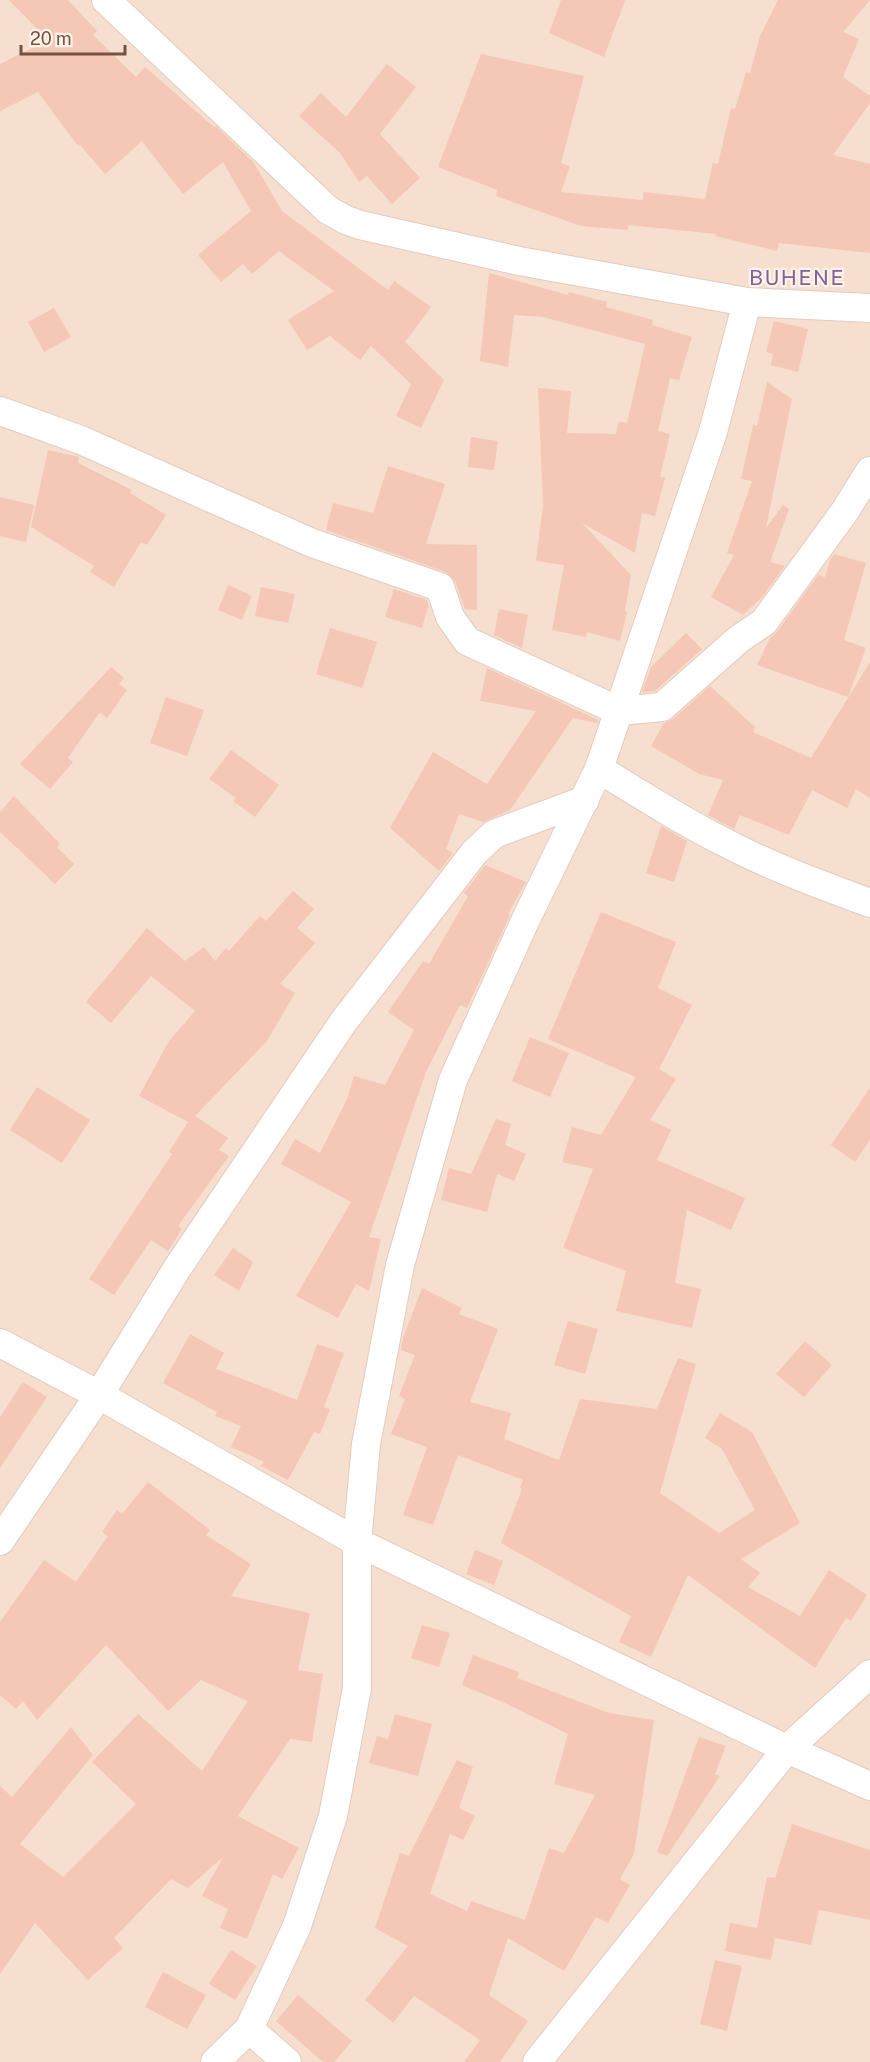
<svg xmlns="http://www.w3.org/2000/svg" width="870" height="2062" font-family="'Public Sans',sans-serif">
<rect width="100%" height="100%" fill="#feefe0"/>
<rect fill="#f6dfce" x="0" y="0" width="870" height="2062"/>
<g fill="#f5c7b6">
<path d="M9 0H68L97 31 93 35 136 77 145 67 214 127 216 126 254 163 282 211 388 290 394 281 431 307 405 342 444 380 421 428 396 416 411 384 371 346 360 360 330 336 307 350 288 320 334 291 279 251 252 274 243 264 221 282 198 255 251 211 223 162 183 194 142 141 105 174 80 145 78 146 38 92 0 111V64L48 40Z"/>
<path d="M561 0H625L604 57 549 33Z"/>
<path d="M778 0H870L843 32 859 39 843 77 870 96V103L833 155 870 164V253L779 243 777 251 715 236 716 234 628 225V230L581 226 496 196 497 190 438 167 481 54 584 76 561 163 570 166 561 192 643 200V192L705 199 713 163 718 164 731 108 735 109 746 72 750 73 760 36Z"/>
<path d="M387 64 416 87 380 134 420 178 392 204 367 176 359 182 340 153 299 116 321 93 346 117Z"/>
<path d="M489 273 568 295 569 292 607 302 606 307 653 320 652 325 692 337 679 380 670 378 658 431 670 434 660 477 665 478 655 516 642 513 635 553 582 523 631 575 625 611 627 612 620 641 587 632 586 637 552 630 564 565 536 561 543 505 538 388 571 391 567 433 616 434 619 421 627 423 645 344 543 317 514 315 508 367 480 361Z"/>
<path d="M54 308 71 337 44 352 28 322Z"/>
<path d="M774 321 808 329 798 372 771 365 773 354 766 352Z"/>
<path d="M767 382 792 399 766 528 783 505 789 509 770 562 785 566 762 597 743 615 711 597 734 555 727 553 752 481 741 479 753 425 757 426Z"/>
<path d="M471 437 498 441 494 470 468 467Z"/>
<path d="M48 450 79 457 78 463 132 490 130 493 166 515 147 545 141 542 114 587 90 572 94 566 31 527Z"/>
<path d="M388 466 445 484 426 544 477 545V610L465 609 455 581 446 572 326 530 333 503 373 513Z"/>
<path d="M0 497 34 505 26 542 0 536Z"/>
<path d="M834 554 866 563 844 640 866 648 848 697 757 665 770 638 777 632 818 575 825 577 830 560Z"/>
<path d="M228 585 252 596 242 620 218 610Z"/>
<path d="M261 587 295 594 288 623 255 616Z"/>
<path d="M394 589 427 600 429 608 428 607 422 628 385 617Z"/>
<path d="M499 609 528 615 522 648 494 635Z"/>
<path d="M330 628 377 642 362 688 316 674Z"/>
<path d="M686 633 702 649 655 691 642 692 651 667Z"/>
<path d="M870 662V798L856 789 847 808 812 790 789 835 740 815 734 829 708 815 723 780 699 774 651 746 664 723 673 719 710 686 755 727 753 732 811 758Z"/>
<path d="M111 667 124 678 119 684 127 690 107 718 100 712 68 758 73 762 50 789 20 764Z"/>
<path d="M487 668 598 720 597 723 573 718 510 810 483 822 459 814 446 849 453 853 439 871 390 828 433 752 487 784 536 711 480 701Z"/>
<path d="M166 697 204 710 187 756 150 743Z"/>
<path d="M231 750 279 785 255 817 233 801 236 798 209 779Z"/>
<path d="M14 796 60 844 57 847 74 864 55 884 0 832V812Z"/>
<path d="M661 826 687 841 674 882 646 873Z"/>
<path d="M485 865 526 882 508 914 510 915 467 1008 461 1005 459 1007 426 1072 369 1237 381 1239 369 1291 356 1284 338 1318 296 1296 351 1202 281 1164 295 1139 320 1153 347 1099 354 1076 385 1085 414 1030 388 1012 423 961 429 964 468 896 464 893Z"/>
<path d="M293 891 314 909 297 928 315 943 280 984 295 993 267 1041 195 1116 228 1138 219 1150 229 1156 178 1226 182 1229 168 1251 151 1240 114 1295 89 1279 172 1154 169 1152 188 1122 139 1096 169 1041 195 1011 151 976 111 1023 86 1002 147 928 185 961 204 947 215 961 226 948 229 951 260 916 266 921Z"/>
<path d="M601 912 676 942 658 988 692 1005 659 1069 676 1079 650 1120 671 1130 657 1160 745 1198 731 1230 687 1210 675 1283 701 1289 692 1328 616 1311 626 1271 563 1248 593 1169 562 1162 572 1127 601 1135 636 1077 548 1039Z"/>
<path d="M530 1037 569 1053 550 1097 512 1081Z"/>
<path d="M37 1087 90 1120 62 1163 10 1130Z"/>
<path d="M870 1088V1140L855 1162 831 1145Z"/>
<path d="M496 1119 511 1124 505 1145 526 1154 514 1181 497 1174 487 1212 441 1200 449 1168 471 1174Z"/>
<path d="M233 1248 253 1262 239 1291 214 1275Z"/>
<path d="M422 1288 462 1308 459 1314 498 1329 470 1402 511 1413 504 1439 559 1460 580 1399 657 1409 678 1358 696 1364 660 1493 719 1533 755 1510 722 1449 705 1438 720 1413 752 1432 800 1523 741 1559 760 1573 748 1587 800 1616 829 1570 867 1595 851 1621 846 1618 815 1668 688 1575 651 1657 619 1642 631 1616 501 1543 522 1489 520 1488 523 1480 458 1455 433 1525 403 1515 427 1447 391 1434 405 1399 399 1396 415 1355 401 1350 402 1341Z"/>
<path d="M568 1321 598 1329 585 1374 554 1365Z"/>
<path d="M190 1334 224 1353 216 1369 297 1400 317 1344 344 1353 324 1407 330 1409 320 1434 314 1432 288 1480 261 1466 264 1462 231 1447 241 1426 215 1416 217 1412 163 1383Z"/>
<path d="M805 1341 832 1365 804 1397 776 1374Z"/>
<path d="M23 1382 47 1397 0 1468V1417Z"/>
<path d="M148 1482 210 1530 206 1535 251 1564 231 1596 310 1613 298 1670 323 1674 312 1742 290 1739 238 1816 299 1848 282 1879 273 1874 247 1939 220 1928 228 1909 202 1896 223 1857 188 1888 171 1879 114 1938 123 1948 88 1980 35 1923 0 1974V1786L12 1797 71 1727 93 1755 20 1844 63 1877 136 1804 92 1762 138 1714 202 1771 248 1701 201 1680 168 1711 106 1645 37 1720 23 1701 16 1709 0 1695V1622L44 1560 76 1582 108 1536 102 1532 117 1510 122 1514Z"/>
<path d="M475 1550 503 1561 494 1585 466 1574Z"/>
<path d="M422 1625 450 1633 439 1667 411 1658Z"/>
<path d="M473 1655 519 1672 517 1678 609 1713 654 1720 634 1854 620 1879 630 1885 608 1923 596 1917 564 1971 508 1938 489 1995 528 2021 500 2062H464L480 2040 414 1996 393 2023 365 2000 408 1946 375 1928 400 1853 409 1856 457 1760 473 1767 459 1808 475 1816 463 1840 450 1834 430 1894 467 1911 471 1901 525 1920 549 1848 564 1853 595 1795 554 1784 568 1734 505 1703 462 1685Z"/>
<path d="M395 1714 432 1724 418 1776 369 1763 377 1736 388 1739Z"/>
<path d="M699 1737 726 1746 715 1774 720 1776 667 1856 657 1852Z"/>
<path d="M792 1824 870 1850V1920L819 1910 811 1945 775 1938 771 1960 725 1951 730 1923 757 1928 767 1877 775 1878Z"/>
<path d="M231 1950 257 1966 235 2000 209 1984Z"/>
<path d="M715 1960 742 1966 727 2031 700 2024Z"/>
<path d="M163 1972 206 1995 187 2029 145 2007Z"/>
<path d="M298 1995 352 2041 334 2062H323L276 2021Z"/>
</g>
<g fill="none" stroke-linecap="round" stroke-linejoin="round">
<g stroke="#e4cbbf" stroke-width="30">
<g id="street">
<path d="M106 0 328 210 346 220 360 225 519 261 747 302 870 308"/>
<path d="M0 411 81 440 312 543 440 587 450 617 467 641 619 711 662 707 739 639 764 622 845 511 870 471"/>
<path d="M599 769C641 795 682 821 726 843 772 867 821 885 870 903"/>
<path d="M0 1343 99 1395 357 1542 787 1749 870 1786"/>
<path d="M0 1541 99 1395 178 1267 344 1021 474 853 494 834 585 800"/>
<path d="M249 2029 287 2062"/>
<path d="M215 2062 249 2029 297 1926 333 1816 357 1688V1542L366 1444 400 1265 453 1080 526 919 599 769 713 432 747 302"/>
<path d="M537 2062 787 1749 870 1674"/>
</g>
</g>
<use href="#street" stroke="#fff" stroke-width="28"/>
</g>
<g text-anchor="middle" stroke-width="4.5" stroke-linejoin="round" paint-order="stroke">
<g font-size="21" letter-spacing="1.5" fill="#80619a" stroke="#fff3e8">
<text x="797" y="285">BUHENE</text>
</g>
</g>
<path d="M21 45v9h104v-9" fill="none" stroke="#765146" stroke-width="3"/>
<text x="30" y="45" font-size="18" fill="#765146" stroke="#fff3e8" stroke-width="4.5" paint-order="stroke">20 m</text>
</svg>
